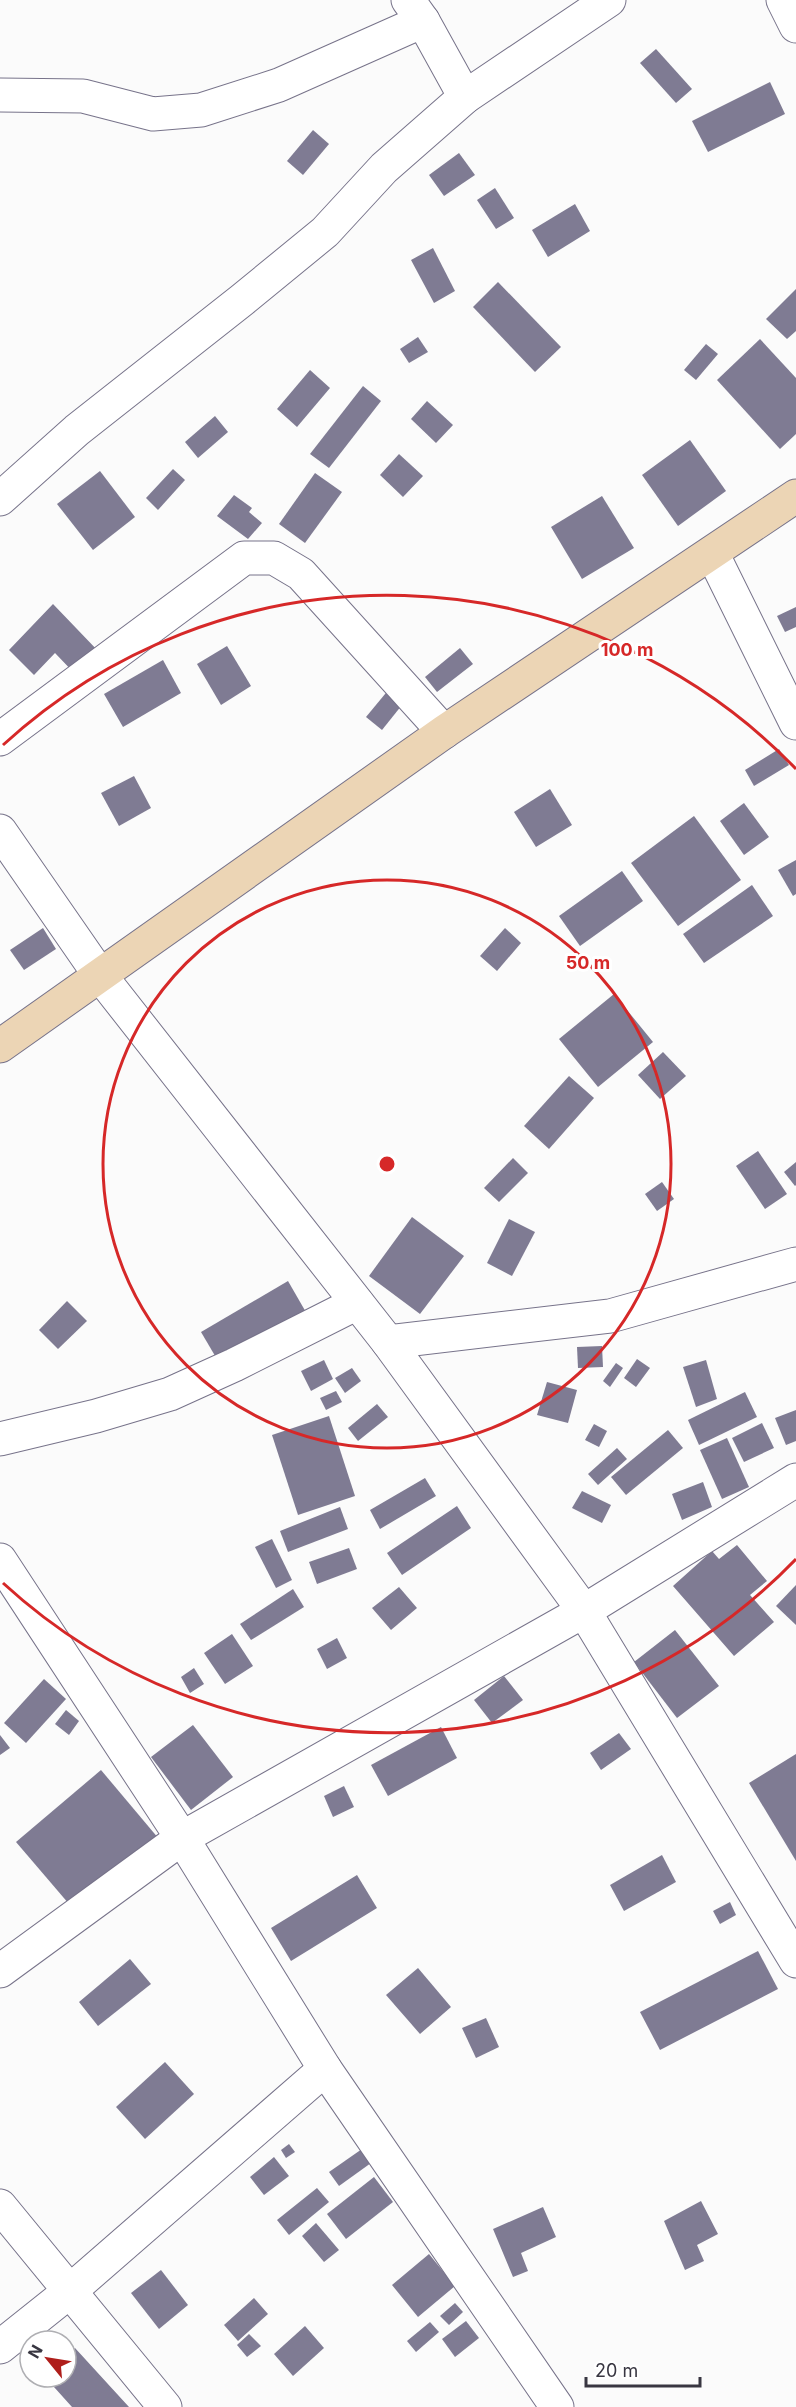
<svg xmlns="http://www.w3.org/2000/svg" width="796" height="2407" font-family="Inter,sans-serif">
<rect width="100%" height="100%" fill="#fbfbfb"/>
<g fill="#7f7b93">
<path d="M656 49 692 89 676 103 640 63Z"/>
<path d="M770 82 785 114 708 152 692 121Z"/>
<path d="M313 130 329 144 303 175 287 161Z"/>
<path d="M459 153 475 175 444 196 429 175Z"/>
<path d="M495 188 514 218 496 229 477 200Z"/>
<path d="M575 204 590 231 548 257 532 230Z"/>
<path d="M433 248 455 291 434 303 411 260Z"/>
<path d="M498 282 561 347 535 372 473 307Z"/>
<path d="M796 289V331L787 339 766 319Z"/>
<path d="M418 337 428 352 409 363 400 349Z"/>
<path d="M760 339 796 378V434L780 449 717 380Z"/>
<path d="M706 344 718 354 696 380 684 370Z"/>
<path d="M310 370 330 388 297 427 277 409Z"/>
<path d="M363 386 381 401 329 468 310 454Z"/>
<path d="M427 401 453 425 436 443 411 419Z"/>
<path d="M215 416 228 432 198 458 185 442Z"/>
<path d="M690 440 726 491 678 526 642 475Z"/>
<path d="M399 454 423 476 403 497 380 475Z"/>
<path d="M173 469 185 480 158 510 146 498Z"/>
<path d="M100 471 135 517 93 550 57 504Z"/>
<path d="M315 473 342 492 305 543 279 524Z"/>
<path d="M234 495 252 508 249 512 262 523 248 539 217 516Z"/>
<path d="M602 496 634 548 582 579 551 527Z"/>
<path d="M53 604 100 653 77 676 55 653 34 675 9 650Z"/>
<path d="M796 607V627L785 632 777 616Z"/>
<path d="M227 646 251 686 221 705 197 664Z"/>
<path d="M460 648 473 664 437 692 425 677Z"/>
<path d="M163 660 181 693 123 727 104 694Z"/>
<path d="M390 688 406 700 382 730 366 717Z"/>
<path d="M779 749 789 765 754 786 745 770Z"/>
<path d="M134 776 151 808 119 826 101 793Z"/>
<path d="M550 789 572 825 536 847 514 812Z"/>
<path d="M744 803 769 837 744 855 720 821Z"/>
<path d="M694 816 741 880 678 926 631 863Z"/>
<path d="M796 860V894L793 896 778 870Z"/>
<path d="M622 871 643 901 580 946 559 916Z"/>
<path d="M752 885 773 916 704 963 683 934Z"/>
<path d="M43 928 56 949 24 970 10 950Z"/>
<path d="M505 928 521 943 497 971 480 956Z"/>
<path d="M614 994 653 1042 598 1087 559 1039Z"/>
<path d="M663 1052 686 1076 660 1099 638 1075Z"/>
<path d="M569 1076 594 1098 549 1149 524 1126Z"/>
<path d="M758 1151 787 1194 765 1209 736 1166Z"/>
<path d="M513 1158 528 1173 499 1202 484 1188Z"/>
<path d="M796 1162V1185L795 1186 784 1172Z"/>
<path d="M662 1182 674 1199 657 1211 645 1194Z"/>
<path d="M412 1217 464 1256 420 1314 369 1276Z"/>
<path d="M509 1219 535 1232 512 1276 487 1263Z"/>
<path d="M288 1281 307 1314 221 1366 201 1332Z"/>
<path d="M67 1301 87 1321 58 1349 39 1330Z"/>
<path d="M602 1346 603 1367 578 1368 577 1347Z"/>
<path d="M637 1359 650 1368 636 1387 624 1378Z"/>
<path d="M324 1360 333 1379 311 1391 301 1371Z"/>
<path d="M706 1360 717 1399 696 1407 683 1367Z"/>
<path d="M616 1363 623 1368 610 1387 603 1381Z"/>
<path d="M352 1368 361 1381 345 1393 335 1378Z"/>
<path d="M547 1382 577 1390 568 1423 537 1415Z"/>
<path d="M336 1391 342 1402 326 1410 320 1398Z"/>
<path d="M745 1392 757 1417 699 1445 688 1420Z"/>
<path d="M377 1404 388 1417 358 1441 348 1428Z"/>
<path d="M796 1410V1441L786 1445 775 1418Z"/>
<path d="M329 1416 355 1496 298 1515 272 1435Z"/>
<path d="M762 1423 774 1448 744 1462 732 1438Z"/>
<path d="M594 1424 607 1431 599 1447 585 1440Z"/>
<path d="M668 1430 683 1448 626 1495 611 1477Z"/>
<path d="M727 1438 749 1487 722 1499 700 1450Z"/>
<path d="M617 1448 627 1459 598 1485 588 1474Z"/>
<path d="M425 1478 436 1496 380 1529 370 1510Z"/>
<path d="M703 1482 712 1507 682 1520 672 1494Z"/>
<path d="M582 1491 611 1505 602 1523 572 1508Z"/>
<path d="M457 1506 471 1528 402 1575 387 1553Z"/>
<path d="M340 1507 348 1529 288 1552 280 1531Z"/>
<path d="M272 1539 292 1580 276 1588 255 1547Z"/>
<path d="M737 1545 767 1581 750 1595 774 1622 734 1656 673 1586 712 1551 719 1559Z"/>
<path d="M349 1548 357 1569 317 1584 309 1562Z"/>
<path d="M796 1585V1625L776 1606Z"/>
<path d="M399 1587 417 1608 391 1630 372 1608Z"/>
<path d="M293 1589 304 1607 251 1640 240 1624Z"/>
<path d="M675 1630 719 1686 677 1718 634 1662Z"/>
<path d="M232 1634 253 1666 225 1684 204 1653Z"/>
<path d="M337 1638 347 1658 327 1669 317 1649Z"/>
<path d="M194 1668 204 1684 190 1693 181 1677Z"/>
<path d="M504 1676 523 1700 492 1723 474 1700Z"/>
<path d="M44 1679 66 1699 26 1743 4 1723Z"/>
<path d="M66 1710 79 1721 69 1735 55 1724Z"/>
<path d="M193 1725 233 1777 191 1810 151 1757Z"/>
<path d="M441 1727 457 1758 388 1796 371 1765Z"/>
<path d="M619 1733 631 1749 601 1770 590 1753Z"/>
<path d="M0 1735 10 1748 0 1755Z"/>
<path d="M796 1754V1861L749 1783Z"/>
<path d="M101 1770 159 1839 75 1911 16 1842Z"/>
<path d="M344 1786 354 1807 333 1817 324 1796Z"/>
<path d="M662 1855 676 1882 624 1911 610 1885Z"/>
<path d="M357 1875 377 1908 291 1961 271 1928Z"/>
<path d="M730 1902 736 1915 720 1924 713 1911Z"/>
<path d="M758 1951 778 1989 660 2050 640 2012Z"/>
<path d="M130 1959 151 1984 98 2026 79 2002Z"/>
<path d="M418 1968 451 2007 420 2034 386 1995Z"/>
<path d="M486 2018 499 2047 476 2058 462 2028Z"/>
<path d="M165 2062 194 2094 145 2139 116 2107Z"/>
<path d="M289 2144 295 2152 286 2158 281 2150Z"/>
<path d="M362 2149 371 2163 339 2186 329 2172Z"/>
<path d="M274 2157 289 2176 264 2195 250 2177Z"/>
<path d="M374 2177 393 2202 346 2239 327 2214Z"/>
<path d="M317 2188 329 2202 289 2235 277 2220Z"/>
<path d="M701 2201 718 2234 697 2245 704 2261 685 2270 664 2221Z"/>
<path d="M543 2207 556 2237 521 2253 528 2271 513 2277 493 2229Z"/>
<path d="M316 2223 339 2250 324 2262 302 2236Z"/>
<path d="M429 2254 455 2286 418 2317 392 2285Z"/>
<path d="M161 2270 188 2305 159 2329 131 2293Z"/>
<path d="M254 2298 268 2314 238 2341 224 2325Z"/>
<path d="M455 2303 463 2312 449 2325 440 2316Z"/>
<path d="M466 2321 479 2338 455 2357 442 2339Z"/>
<path d="M430 2322 439 2332 416 2352 407 2341Z"/>
<path d="M305 2326 324 2348 293 2376 274 2354Z"/>
<path d="M249 2334 261 2346 247 2357 237 2345Z"/>
<path d="M75 2348 129 2407H72L45 2377H66V2356Z"/>
</g>
<g fill="none" stroke-linecap="round" stroke-linejoin="round">
<g stroke="#77738a" stroke-width="35">
<g id="minor">
<path d="M408 0 423 21 465 97"/>
<path d="M783 0 796 26"/>
<path d="M0 95 83 96 153 114 201 110 279 85 423 21"/>
<path d="M0 499 77 430 242 300 325 232 384 168 465 97 609 0"/>
<path d="M712 553 796 723"/>
<path d="M0 739 244 558H274L301 574 444 732"/>
<path d="M0 831 99 974 388 1342 584 1611 796 1961"/>
<path d="M388 1342 610 1316 796 1264"/>
<path d="M0 1439 96 1416 170 1394 234 1365 357 1303"/>
<path d="M0 1560 182 1838 325 2069 557 2407"/>
<path d="M0 1971 182 1838 584 1611 796 1480"/>
<path d="M0 2206 165 2407"/>
<path d="M0 2347 70 2291 325 2069"/>
</g>
</g>
<g stroke="#77738a" stroke-width="35">
<path id="secondary" d="M0 1046 444 732 796 496"/>
</g>
<use href="#minor" stroke="#fff" stroke-width="33"/>
<use href="#secondary" stroke="#ecd5b5" stroke-width="33"/>
</g>
<g fill="none" stroke="#d62828" stroke-width="3">
<circle cx="387" cy="1164" r="284"/>
<path d="M796 1559A568 568 0 0 1 3 1583M3 745A568 568 0 0 1 796 769"/>
</g>
<circle cx="387" cy="1164" r="9" fill="#d62828" stroke="#fff" stroke-width="3"/>
<g font-size="18" text-anchor="middle" font-weight="bold" fill="#d62828" stroke="#fff" stroke-width="6" stroke-linejoin="round" paint-order="stroke">
<text x="627" y="656">100 m</text>
<text x="588" y="969">50 m</text>
</g>
<g transform="translate(48 2359) rotate(300)"><circle r="28" fill="#ffffff" stroke="#afafb3" stroke-width="1.5"/>
<path d="M0-4.5L10 22L0 15L-10 22Z" fill="#af1e1b"/>
<text y="-9" font-size="16" font-weight="bold" text-anchor="middle" fill="#383641">N</text>
</g>
<path d="M586 2377v9h114v-9" fill="none" stroke="#383641" stroke-width="3"/>
<text x="595" y="2377" font-size="18" fill="#383641" stroke="#ffffff" stroke-width="4.5" paint-order="stroke">20 m</text>
</svg>
